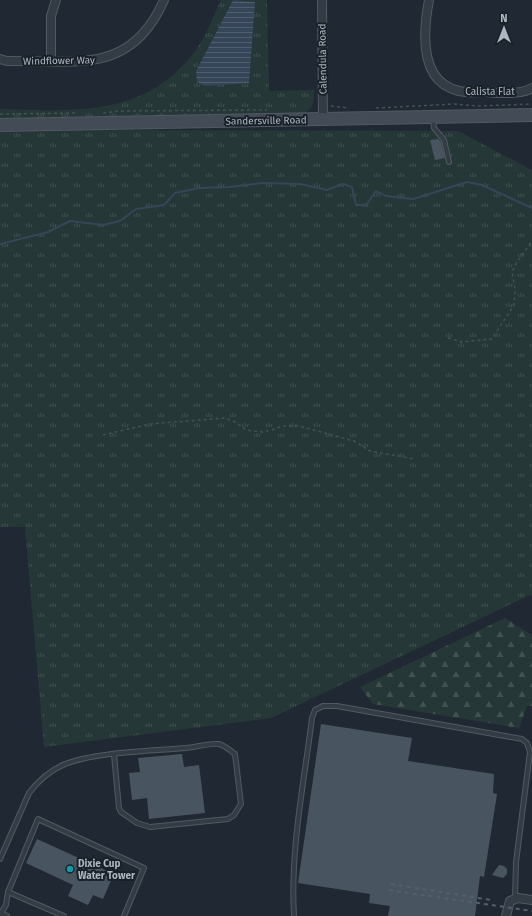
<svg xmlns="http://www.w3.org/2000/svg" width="532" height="916" font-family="'Fira Sans',sans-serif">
<defs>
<pattern id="grass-tufts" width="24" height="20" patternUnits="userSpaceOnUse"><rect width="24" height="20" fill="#253736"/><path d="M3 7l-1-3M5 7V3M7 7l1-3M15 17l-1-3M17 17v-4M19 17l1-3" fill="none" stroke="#425251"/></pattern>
<pattern id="forest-firs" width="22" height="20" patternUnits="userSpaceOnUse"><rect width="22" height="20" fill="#253736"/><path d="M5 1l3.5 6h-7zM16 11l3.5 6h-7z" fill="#425251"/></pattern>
<pattern id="water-rules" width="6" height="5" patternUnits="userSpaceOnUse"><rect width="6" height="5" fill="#354659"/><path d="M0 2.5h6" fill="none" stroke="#505e6f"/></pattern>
</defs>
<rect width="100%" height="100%" fill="#202933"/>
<g fill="url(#grass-tufts)">
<path d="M221 0H233L196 71 255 2 237 0H267L269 91 314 90C314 101 314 111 301 114L0 119V109C79 111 150 118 200 44 208 31 214 15 221 0Z"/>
<path d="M116 130 458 131 532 170V596L530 595 271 718 44 747 25 527H0V131Z"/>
</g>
<path fill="url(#forest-firs)" d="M505 618 532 635V706H527L519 728 373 704 360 687Z"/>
<path fill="url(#water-rules)" d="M233 0 255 2 249 83 205 86 197 82 196 71Z"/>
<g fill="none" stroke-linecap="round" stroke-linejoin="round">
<path stroke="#354659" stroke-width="2" d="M0 244 48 232 70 221 103 225 120 221 136 209 164 205 175 193 199 188 229 187 262 183 300 184 327 190 343 184 352 187 356 205H366L376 191 386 196 413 199 467 182 482 185 532 208"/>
</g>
<g fill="#48545f">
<path d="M438 139 441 142 445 158 435 160 430 140Z"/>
<path d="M321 724 412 738 408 761 494 774 493 793 497 794 484 877 480 876 475 916H388L390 906 369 903 370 894 298 883Z"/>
<path d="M182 754 184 767 199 765 205 813 149 819 147 798 132 800 129 773 140 772 138 758Z"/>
<path d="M37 839 114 874 103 899 93 895 88 905 68 896 73 885 26 863Z"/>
<path d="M499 865 504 866 507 869V874L503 878 492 875Z"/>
</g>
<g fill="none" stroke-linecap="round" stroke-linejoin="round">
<g stroke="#515962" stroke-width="6">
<g id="lane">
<path d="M433 119 434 128 444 140 449 162"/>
<path d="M0 859 29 793C38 781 51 770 65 764 96 752 151 751 186 748 196 747 210 743 219 744 224 745 231 751 235 754L241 804 234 815 228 819 150 827 137 823 121 812 119 808 114 755"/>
<path d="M8 892 64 916"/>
<path d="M1 913 7 916"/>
<path d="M0 915 6 905 8 892 38 819 144 868 124 916"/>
<path d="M294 916C290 850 304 783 312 718L315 710 323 706H337L522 739 527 743 530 752 516 862 515 898"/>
</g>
</g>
<g stroke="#515962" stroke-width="10">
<g id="street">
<path d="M322 0 323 119"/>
<path d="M429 0C423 32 419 82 459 91 468 93 478 92 487 92 500 93 520 95 532 88"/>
<path d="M0 59 7 61C75 60 131 76 164 0"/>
<path d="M51 60V16L56 0"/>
<path d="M506 916 510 901 518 898 532 900"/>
</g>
</g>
<g stroke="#515962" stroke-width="14">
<path id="secondary" d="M0 125 532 115"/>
</g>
<g stroke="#415254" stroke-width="1.5" stroke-dasharray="3 3" stroke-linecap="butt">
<path d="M331 106 349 108"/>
<path d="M376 108 455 104 479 106 532 104"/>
<path d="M103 113 119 111 267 110"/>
<path d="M0 114 77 113"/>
<path d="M448 338 462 342 492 339 514 305 515 289 512 272 517 262 532 241"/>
<path d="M103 435 150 424 225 418 235 422 246 430 262 432 272 430 283 426H299L354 441 370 451 414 459"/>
</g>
<use href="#lane" stroke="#333b44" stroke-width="4"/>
<use href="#street" stroke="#333b44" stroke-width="8"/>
<use href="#secondary" stroke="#424b56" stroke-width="12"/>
<g stroke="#555f6b" stroke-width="2" stroke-dasharray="4 4" stroke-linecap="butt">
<path d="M391 884 491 900"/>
<path d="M389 890 532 911"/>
</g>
</g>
<circle fill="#0f9aa8" stroke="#192028" stroke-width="1.5" cx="70" cy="869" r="4"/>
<g text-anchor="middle" stroke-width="4" stroke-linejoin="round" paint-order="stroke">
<g font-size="10" fill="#adb6c1" stroke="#192028">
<text transform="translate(322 59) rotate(-91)" y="4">Calendula Road</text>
<text transform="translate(59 60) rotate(-1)" y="4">Windflower Way</text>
<text x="490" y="95">Calista Flat</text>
<text transform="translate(266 120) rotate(-1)" y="4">Sandersville Road</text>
</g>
<g font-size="10" font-weight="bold" fill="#adb6c1" stroke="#192028" text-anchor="start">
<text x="78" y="867">Dixie Cup<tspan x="78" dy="12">Water Tower</tspan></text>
</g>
</g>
<g transform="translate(504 28)" stroke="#192028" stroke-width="3" paint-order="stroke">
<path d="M0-3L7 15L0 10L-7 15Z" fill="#adb6c1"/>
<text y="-6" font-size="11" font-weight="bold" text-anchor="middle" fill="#adb6c1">N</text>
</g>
</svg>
